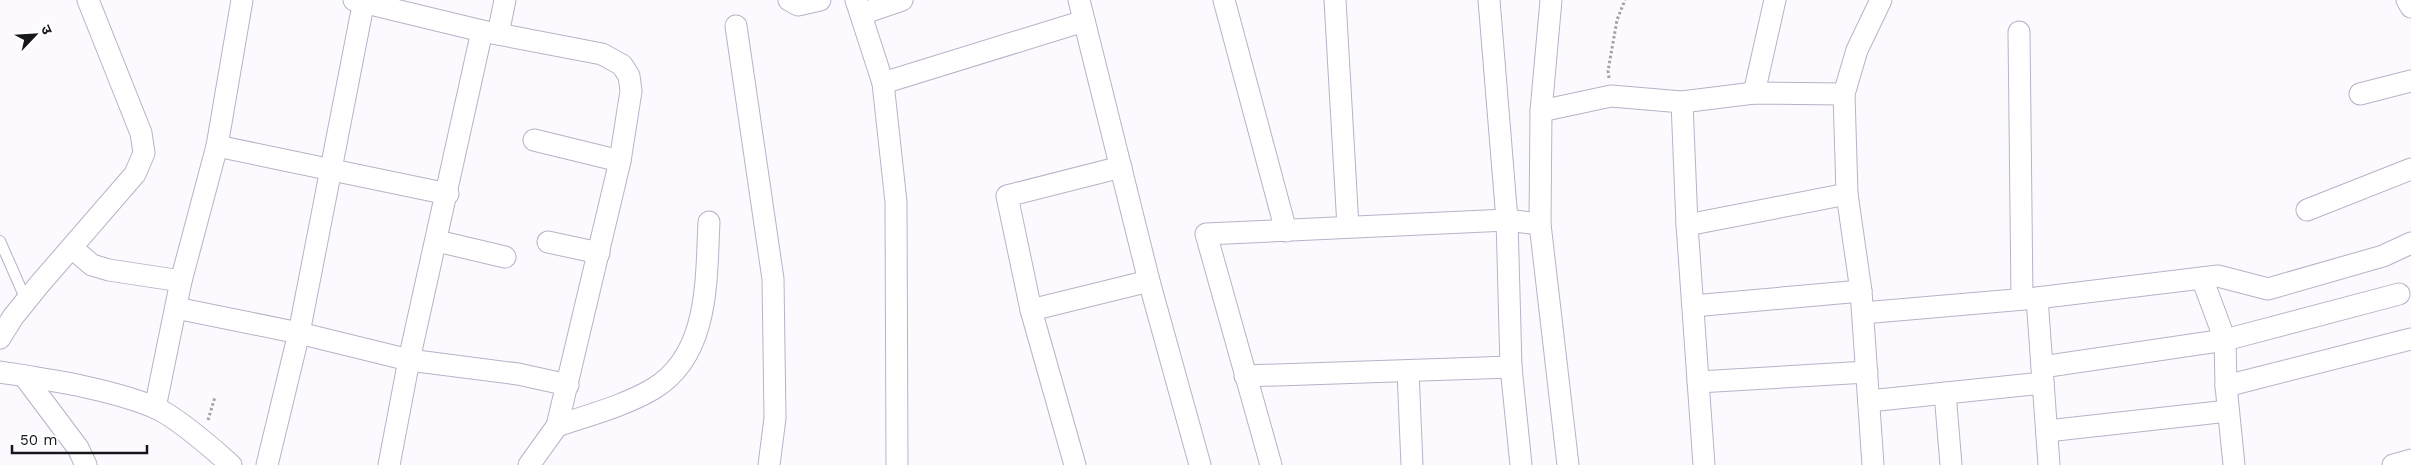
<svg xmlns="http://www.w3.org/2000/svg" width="2411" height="465" font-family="'Work Sans','Noto Sans Devanagari',sans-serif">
<rect width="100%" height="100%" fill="#fcfaff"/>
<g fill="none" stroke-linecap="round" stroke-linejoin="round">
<g stroke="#bab1c7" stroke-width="12">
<path id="lane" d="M0 241 26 300"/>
</g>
<g stroke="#bab1c7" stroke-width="23">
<g id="street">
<path d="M354 0 482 31 602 54 622 65 629 76 631 91 620 161 557 426 529 465"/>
<path d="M789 0 798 5 820 0"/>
<path d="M856 0 883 83 896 202 897 465"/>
<path d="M1079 0 1149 281 1200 465"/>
<path d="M1224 0 1286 231"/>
<path d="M1335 0 1348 227"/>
<path d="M1489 0 1507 220 1511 367 1521 465"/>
<path d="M1551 0 1541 111 1540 224 1568 465"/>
<path d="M2407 0 2411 7"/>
<path d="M861 14 902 0"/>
<path d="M736 26 773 279 775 418 769 465"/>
<path d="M2019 32 2022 299"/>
<path d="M498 34 505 0"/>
<path d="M883 83 1084 21"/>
<path d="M1754 93 1775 0"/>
<path d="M2360 94 2411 81"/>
<path d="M1682 102 1687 225 1704 465"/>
<path d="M1541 111 1611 96 1682 102 1754 93 1844 94"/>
<path d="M534 140 620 161"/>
<path d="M217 146 448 194"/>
<path d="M2307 210 2411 169"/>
<path d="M1687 225 1847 194"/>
<path d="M437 241 505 257"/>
<path d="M548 242 599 253"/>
<path d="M72 248 92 265 109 270 181 281"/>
<path d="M2202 278 2225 340 2226 386 2234 465"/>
<path d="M2037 298 2049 465"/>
<path d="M1693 306 1861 291"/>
<path d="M176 308 299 333 409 360 518 374 568 385"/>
<path d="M1031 310 1149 281"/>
<path d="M1863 313 2037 298 2218 276 2268 289 2383 256 2411 243"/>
<path d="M0 338 13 317 38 286 135 174 144 153 141 133 88 0"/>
<path d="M2042 367 2225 340 2399 294"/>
<path d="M1408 371 1412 465"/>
<path d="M0 372C50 380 107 388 154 407 177 417 212 448 231 465"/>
<path d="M24 376 78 448 86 465"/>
<path d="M1245 376 1511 367"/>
<path d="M1698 382 1867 372"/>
<path d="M2226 386 2411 339"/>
<path d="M1945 393 1951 465"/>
<path d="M1869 401 2043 383"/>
<path d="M155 408 181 281 217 146 242 0"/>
<path d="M557 426C589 415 624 406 653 389 710 355 706 279 709 222"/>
<path d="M2047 431 2228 411"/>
<path d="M267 465 299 333 364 0"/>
<path d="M389 465 409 360 482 31"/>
<path d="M1075 465 1031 310 1007 196 1121 167"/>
<path d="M1271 465 1206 234 1507 220 1540 224"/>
<path d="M1873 465 1861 291 1847 194 1844 94 1857 50 1881 0"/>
<path d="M2393 465 2411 460"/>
</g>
</g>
<g stroke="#a3a0a6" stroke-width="3" stroke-dasharray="2.5 2.5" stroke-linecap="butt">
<path d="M1609 78 1608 71 1617 20 1625 0"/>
<path d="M208 420 215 397"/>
</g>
<use href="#lane" stroke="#fff" stroke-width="10"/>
<use href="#street" stroke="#fff" stroke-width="21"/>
</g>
<g transform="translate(35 35) rotate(65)" stroke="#ffffff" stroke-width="4" paint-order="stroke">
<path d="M0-4L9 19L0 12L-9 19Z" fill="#18151d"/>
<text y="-8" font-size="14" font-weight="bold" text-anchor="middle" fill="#18151d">उ</text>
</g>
<path d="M12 445v8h135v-8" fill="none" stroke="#18151d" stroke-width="2.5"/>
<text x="20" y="445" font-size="15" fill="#18151d" stroke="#ffffff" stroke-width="4" paint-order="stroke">50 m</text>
</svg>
